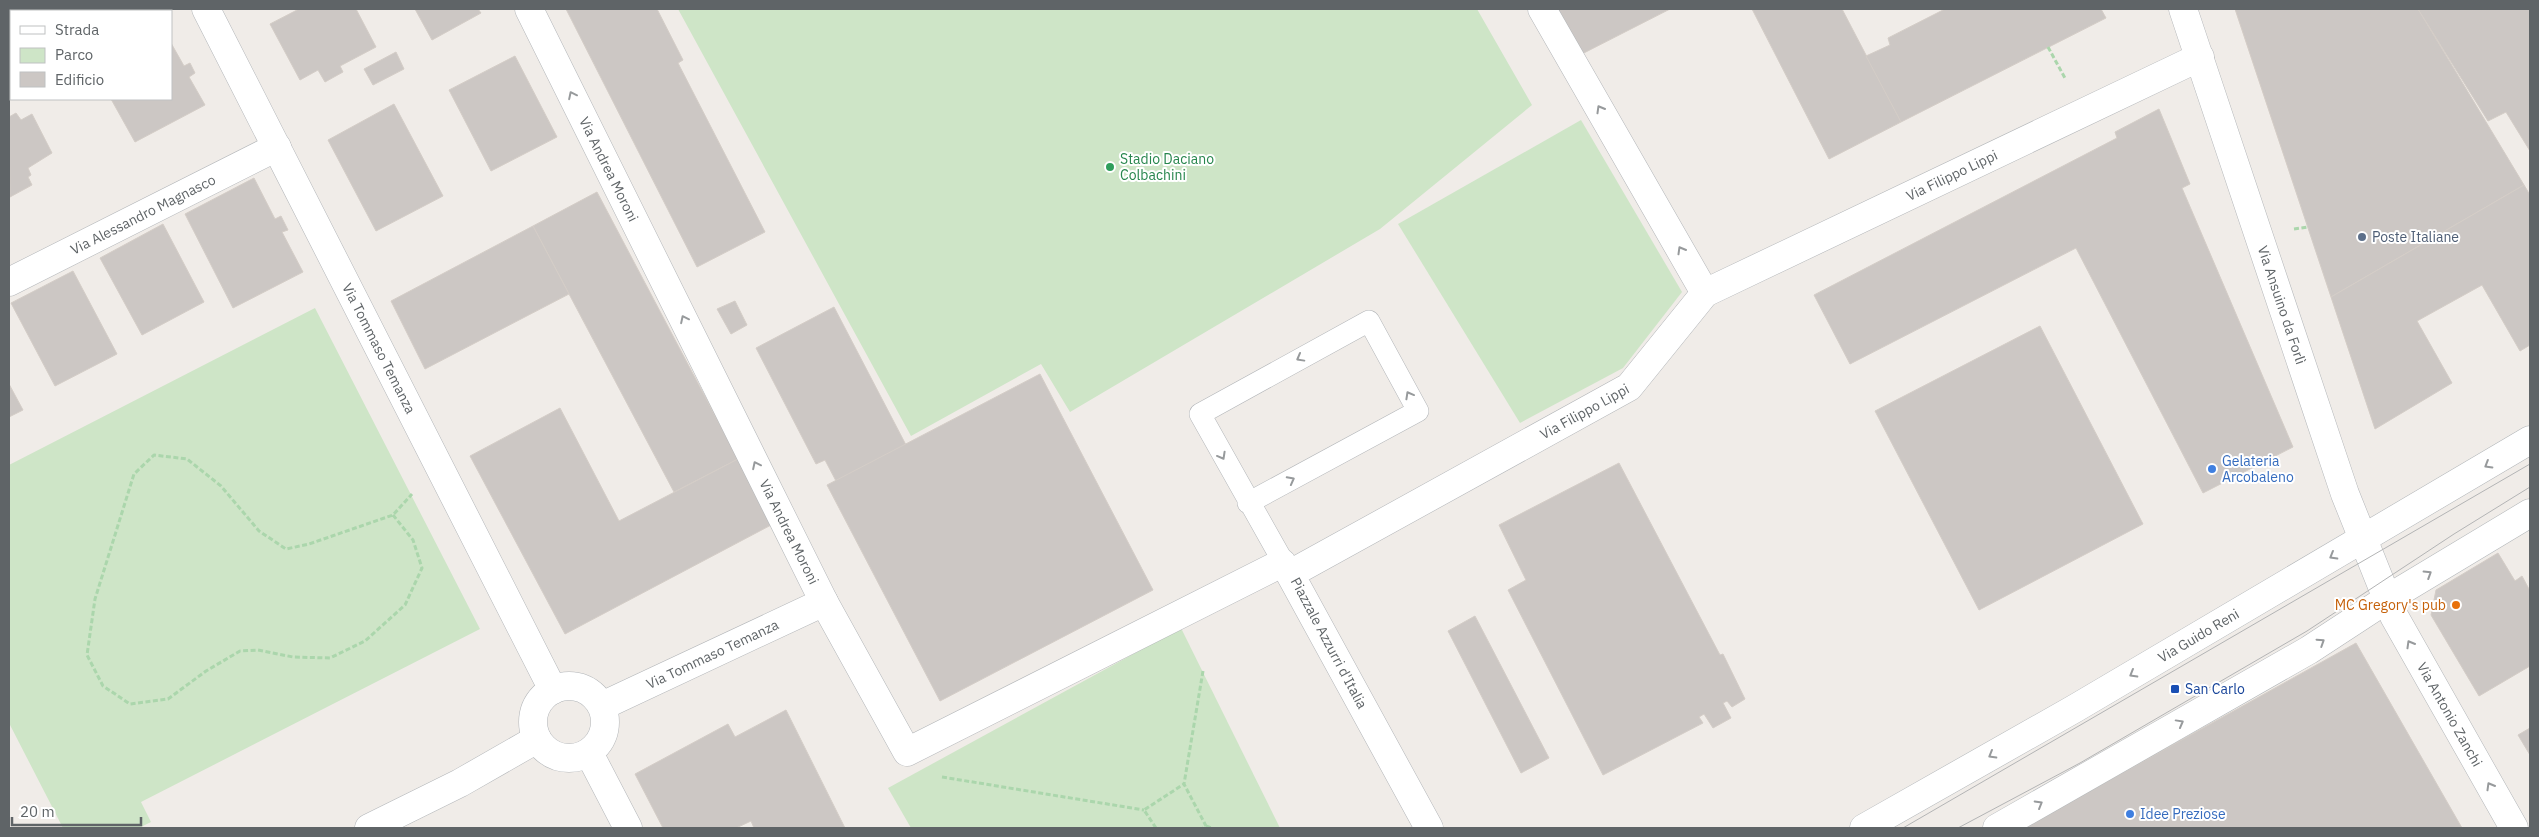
<svg xmlns="http://www.w3.org/2000/svg" width="2539" height="837" font-family="'IBM Plex Sans',sans-serif">
<style>
.green{fill:#cee5c7}
.building{fill:#ccc7c4;stroke:#d4cdc7}
.lines{fill:none;stroke-linecap:round;stroke-linejoin:round}
.lane-casing{stroke:#b3b6b9;stroke-width:22}
.street-casing{stroke:#b3b6b9;stroke-width:29}
.secondary-casing{stroke:#b2b6b9;stroke-width:29}
.path{stroke:#abd6ac;stroke-width:3;stroke-dasharray:5 2.5;stroke-linecap:butt}
.lane{stroke:#fff;stroke-width:21}
.street{stroke:#fff;stroke-width:28}
.secondary{stroke:#fff;stroke-width:28}
.tram{stroke:#b3b4b5;stroke-width:1}
.oneway{stroke:#979a9c}
.leisure-dot{fill:#2e9e5b;stroke:#fff;stroke-width:2}
.service-dot{fill:#5c6f8a;stroke:#fff;stroke-width:2}
.shop-dot{fill:#3f7fe0;stroke:#fff;stroke-width:2}
.food-dot{fill:#e8710a;stroke:#fff;stroke-width:2}
.transit-dot{fill:#1a4fb4;stroke:#fff;stroke-width:2}
.labels{text-anchor:middle;dominant-baseline:central;stroke-width:4;stroke-linejoin:round;paint-order:stroke}
.leisure-label{font-size:14px;fill:#27864d;stroke:#fff;text-anchor:start}
.street-label{font-size:14px;fill:#5f6467;stroke:#fff}
.service-label{font-size:14px;fill:#4e5e75;stroke:#fff;text-anchor:start}
.shop-label{font-size:14px;fill:#366cbe;stroke:#fff;text-anchor:start}
.food-label{font-size:14px;fill:#c56008;stroke:#fff;text-anchor:end}
.transit-label{font-size:14px;fill:#164399;stroke:#fff;text-anchor:start}
</style>
<rect width="100%" height="100%" fill="#f0ece8"/>
<g class="green">
<path d="M678 9H1477L1532 105 1380 229 1070 412 1041 364 911 436Z"/>
<path d="M1581 120 1682 292 1623 368 1520 423 1398 224Z"/>
<path d="M315 308 480 629 141 802 151 822 139 828H63L9 723V465Z"/>
<path d="M1181 628 1280 828H911L888 788Z"/>
</g>
<g class="building">
<path d="M18 9H82L84 11H19Z"/>
<path d="M299 9H356L376 47 340 66 343 72 325 82 318 70 300 80 270 24Z"/>
<path d="M415 9H478L481 13 432 40Z"/>
<path d="M566 9H657L683 60 678 63 765 232 697 267Z"/>
<path d="M1549 9H1670L1574 58Z"/>
<path d="M1752 9H1842L1901 122 1829 159Z"/>
<path d="M1945 9H2101L2106 18 1901 122 1866 56 1890 45 1888 38Z"/>
<path d="M2235 9H2418L2524 185 2331 297Z"/>
<path d="M2418 9H2530V151L2506 112 2488 121Z"/>
<path d="M171 43 184 66 190 63 195 73 189 77 205 105 135 142 111 99H171Z"/>
<path d="M396 52 404 69 373 85 364 69Z"/>
<path d="M515 56 557 137 491 171 449 90Z"/>
<path d="M394 104 443 196 376 231 328 140Z"/>
<path d="M2159 109 2190 184 2182 188 2293 447 2203 493 2076 248 1850 364 1814 295 2117 138 2115 132Z"/>
<path d="M16 113 21 120 32 114 52 153 28 168 31 175 28 177 32 185 10 197 9 117Z"/>
<path d="M254 178 275 219 281 216 288 230 282 232 303 272 233 308 185 214Z"/>
<path d="M2524 185 2530 195V345L2520 351 2482 285 2417 321 2452 383 2375 429 2331 297Z"/>
<path d="M597 192 738 459 674 492 533 226Z"/>
<path d="M163 224 204 302 142 335 100 258Z"/>
<path d="M533 226 569 294 425 369 391 301Z"/>
<path d="M73 271 117 354 55 386 11 303Z"/>
<path d="M735 301 747 325 731 334 717 309Z"/>
<path d="M834 307 906 445 836 481 825 460 816 464 756 348Z"/>
<path d="M2040 326 2143 524 1979 610 1875 411Z"/>
<path d="M1040 374 1153 590 940 701 827 485Z"/>
<path d="M9 384 23 410 9 417Z"/>
<path d="M560 408 619 521 738 459 773 524 565 634 470 456Z"/>
<path d="M1619 463 1720 655 1723 654 1745 699 1732 707 1727 701 1723 703 1731 718 1713 728 1704 714 1699 717 1703 723 1603 775 1508 590 1526 580 1499 525Z"/>
<path d="M2498 553 2515 581 2522 576 2530 591V666L2479 696 2431 615 2436 590Z"/>
<path d="M1475 616 1549 758 1521 773 1448 631Z"/>
<path d="M2356 643 2462 828H2023Z"/>
<path d="M786 710 845 828H754L751 821 736 828H663L635 774 728 724 735 737Z"/>
<path d="M2530 728V755L2518 735Z"/>
</g>
<g class="lines">
<g class="lane-casing">
<path id="lane" d="M1248 503 1418 411 1369 321 1200 414 1290 574"/>
</g>
<g class="street-casing">
<g id="street">
<path id="s1" d="M206 9 553 690"/>
<path id="s2" d="M529 9 824 602 907 752 1282 563"/>
<path d="M1542 9 1705 293"/>
<path id="s3" d="M2183 9 2345 494 2394 616 2514 828"/>
<path id="s4" d="M9 282 277 147"/>
<circle cx="569" cy="722" r="36"/>
<path id="s5" d="M602 706 824 602"/>
<path d="M589 753 628 828"/>
<path d="M369 828 460 783 537 739"/>
<path id="s6" d="M1429 828 1290 574 1629 387 1705 293 2200 57"/>
</g>
</g>
<g class="secondary-casing">
<g id="secondary">
<path id="s7" d="M1864 828 2074 709 2530 440"/>
<path d="M1997 828 2309 650 2387 599 2530 513"/>
</g>
</g>
<g class="path">
<path d="M2048 47 2066 80"/>
<path d="M2294 229 2308 227"/>
<path d="M393 515 413 540 422 568 405 605 365 641 330 658 293 657 258 650 240 651 206 671 168 699 130 704 103 686 87 655 95 599 134 474 154 455 187 459 221 486 259 531 286 549 309 544 393 515 412 494"/>
<path d="M1203 671 1184 784 1206 826 1203 828"/>
<path d="M942 777 1144 810"/>
<path d="M1206 826 1212 828"/>
<path d="M1156 828 1144 810 1184 784"/>
</g>
<use href="#lane" class="lane"/>
<use href="#street" class="street"/>
<use href="#secondary" class="secondary"/>
<g class="tram">
<path d="M1903 828 2530 464"/>
<path d="M1958 828 2080 763 2307 631 2454 534 2530 487"/>
</g>
</g>
<defs><path id="oneway-chevron" d="M-2-3.5L2.5 0L-2 3.5" fill="none" stroke-width="1.6" stroke-linecap="round" stroke-linejoin="round" transform="scale(1.25)"/></defs>
<g class="oneway">
<use href="#oneway-chevron" transform="translate(572 95) rotate(-116)"/>
<use href="#oneway-chevron" transform="translate(1600 109) rotate(-120)"/>
<use href="#oneway-chevron" transform="translate(1681 250) rotate(-120)"/>
<use href="#oneway-chevron" transform="translate(684 319) rotate(-116)"/>
<use href="#oneway-chevron" transform="translate(1300 358) rotate(151)"/>
<use href="#oneway-chevron" transform="translate(1409 395) rotate(-119)"/>
<use href="#oneway-chevron" transform="translate(1222 456) rotate(61)"/>
<use href="#oneway-chevron" transform="translate(756 465) rotate(-116)"/>
<use href="#oneway-chevron" transform="translate(2488 465) rotate(149)"/>
<use href="#oneway-chevron" transform="translate(1291 480) rotate(-28)"/>
<use href="#oneway-chevron" transform="translate(2333 556) rotate(150)"/>
<use href="#oneway-chevron" transform="translate(2428 574) rotate(-32)"/>
<use href="#oneway-chevron" transform="translate(2321 642) rotate(-33)"/>
<use href="#oneway-chevron" transform="translate(2410 644) rotate(-120)"/>
<use href="#oneway-chevron" transform="translate(2133 674) rotate(150)"/>
<use href="#oneway-chevron" transform="translate(2180 723) rotate(-29)"/>
<use href="#oneway-chevron" transform="translate(1992 755) rotate(150)"/>
<use href="#oneway-chevron" transform="translate(2490 786) rotate(-120)"/>
<use href="#oneway-chevron" transform="translate(2039 804) rotate(-30)"/>
</g>
<circle class="leisure-dot" cx="1110" cy="167" r="5"/>
<circle class="service-dot" cx="2362" cy="237" r="5"/>
<g class="shop-dot">
<circle cx="2212" cy="469" r="5"/>
<circle cx="2130" cy="814" r="5"/>
</g>
<circle class="food-dot" cx="2456" cy="605" r="5"/>
<rect class="transit-dot" x="2170" y="684" width="10" height="10" rx="2.5"/>
<g class="labels">
<g class="leisure-label">
<text x="1120" y="159">Stadio Daciano<tspan x="1120" dy="16">Colbachini</tspan></text>
</g>
<g class="street-label">
<text stroke="none"><textPath href="#s2" startOffset="179">Via Andrea Moroni</textPath></text>
<text stroke="none"><textPath href="#s6" startOffset="1071">Via Filippo Lippi</textPath></text>
<text stroke="none"><textPath href="#s4" startOffset="150">Via Alessandro Magnasco</textPath></text>
<text stroke="none"><textPath href="#s3" startOffset="312">Via Ansuino da Forlì</textPath></text>
<text stroke="none"><textPath href="#s1" startOffset="381">Via Tommaso Temanza</textPath></text>
<text stroke="none"><textPath href="#s6" startOffset="626">Via Filippo Lippi</textPath></text>
<text stroke="none"><textPath href="#s2" startOffset="584">Via Andrea Moroni</textPath></text>
<text stroke="none"><textPath href="#s7" startOffset="386">Via Guido Reni</textPath></text>
<text transform="translate(1329 643) rotate(62)">Piazzale Azzurri d'Italia</text>
<text stroke="none"><textPath href="#s5" startOffset="122">Via Tommaso Temanza</textPath></text>
<text stroke="none"><textPath href="#s3" startOffset="756">Via Antonio Zanchi</textPath></text>
</g>
<g class="service-label">
<text x="2372" y="237">Poste Italiane</text>
</g>
<g class="shop-label">
<text x="2222" y="461">Gelateria<tspan x="2222" dy="16">Arcobaleno</tspan></text>
<text x="2140" y="814">Idee Preziose</text>
</g>
<g class="food-label">
<text x="2446" y="605">MC Gregory's pub</text>
</g>
<g class="transit-label">
<text x="2185" y="689">San Carlo</text>
</g>
</g>
<rect width="2539" height="837" fill="none" stroke="#5f6467" stroke-width="20"/>
<rect x="10" y="10" width="162" height="90" fill="#ffffff" stroke="#bfc1c2"/>
<rect x="20" y="26" width="25" height="8" fill="#ffffff" stroke="#bfc1c2"/>
<text x="55" y="35" font-size="15" fill="#5f6467">Strada</text>
<rect x="20" y="48" width="25" height="15" fill="#cee5c7" stroke="#bfc1c2"/>
<text x="55" y="60" font-size="15" fill="#5f6467">Parco</text>
<rect x="20" y="72" width="25" height="15" fill="#ccc7c4" stroke="#bfc1c2"/>
<text x="55" y="85" font-size="15" fill="#5f6467">Edificio</text>
<path d="M12 817v8h129v-8" fill="none" stroke="#5f6467" stroke-width="2.5"/>
<text x="20" y="817" font-size="15" fill="#5f6467" stroke="#ffffff" stroke-width="4" paint-order="stroke">20 m</text>
</svg>
